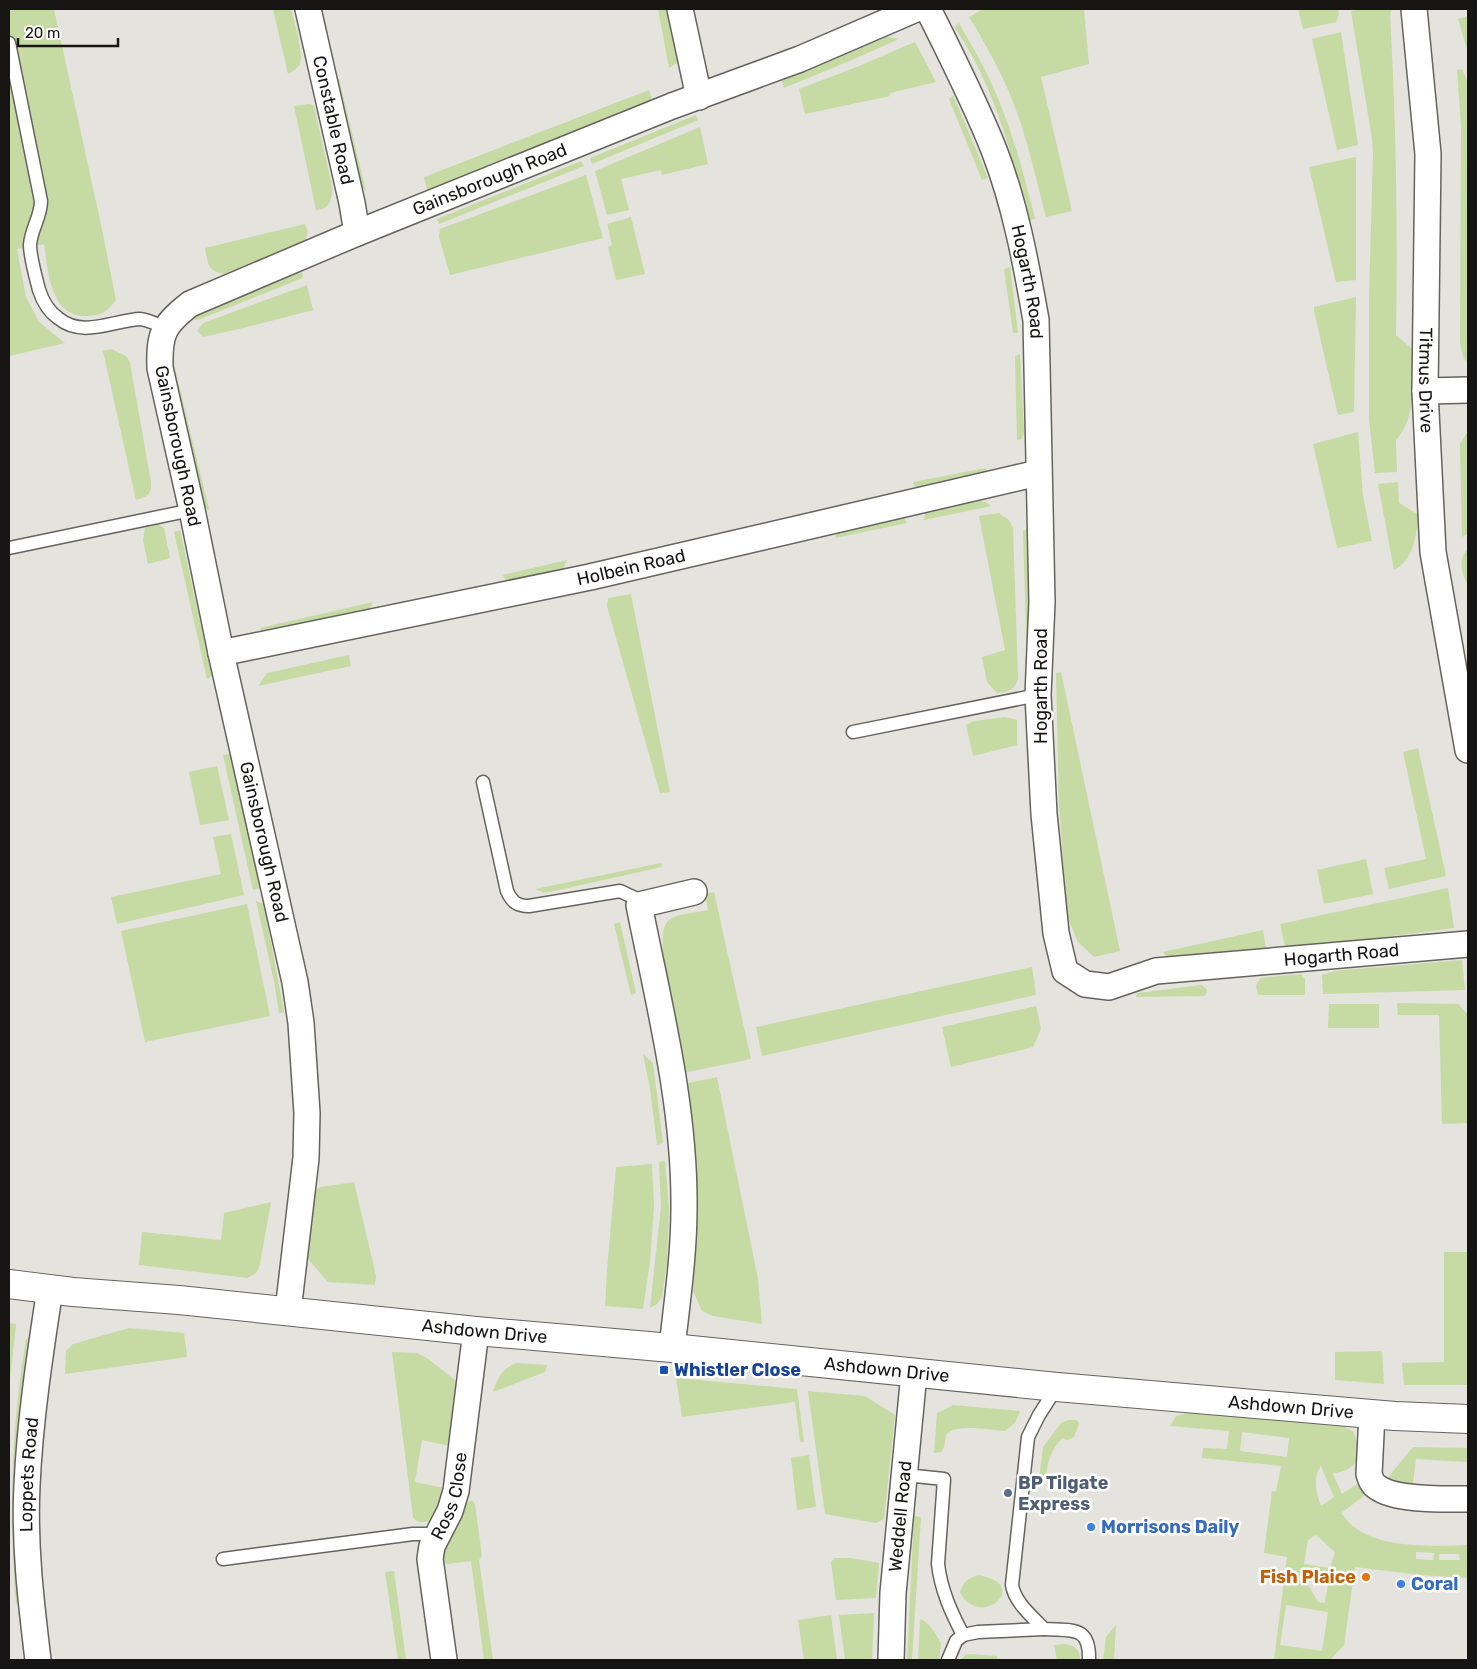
<svg xmlns="http://www.w3.org/2000/svg" width="1477" height="1669" font-family="Rubik,sans-serif">
<style>
.green{fill:#c6daa3;fill-rule:evenodd}
.lines{fill:none;stroke-linecap:round;stroke-linejoin:round}
.service-casing{stroke:#65635e;stroke-width:15}
.minor-casing{stroke:#65635e;stroke-width:28}
.tertiary-casing{stroke:#65635e;stroke-width:30}
.service{stroke:#fff;stroke-width:12}
.minor{stroke:#fff;stroke-width:25}
.tertiary{stroke:#fff;stroke-width:28}
.transit-dot{fill:#1a4fb4;stroke:#fff;stroke-width:2}
.service-dot{fill:#5c6f8a;stroke:#fff;stroke-width:2}
.shop-dot{fill:#3f7fe0;stroke:#fff;stroke-width:2}
.food-dot{fill:#e8710a;stroke:#fff;stroke-width:2}
.labels{text-anchor:middle;dominant-baseline:central;stroke-width:5;stroke-linejoin:round;paint-order:stroke}
.street-label{font-size:18px;fill:#161513;stroke:#fff}
.transit-label{font-size:18px;font-weight:bold;fill:#164399;stroke:#fff;text-anchor:start}
.service-label{font-size:18px;font-weight:bold;fill:#4e5e75;stroke:#fff;text-anchor:start}
.shop-label{font-size:18px;font-weight:bold;fill:#366cbe;stroke:#fff;text-anchor:start}
.food-label{font-size:18px;font-weight:bold;fill:#c56008;stroke:#fff;text-anchor:end}
</style>
<rect width="100%" height="100%" fill="#e5e3dd"/>
<g class="green">
<path d="M9 9H54L103 234 116 300C108 311 101 316 87 316 50 318 48 270 44 244L17 249 26 297 39 322 65 343 9 356Z"/>
<path d="M273 9H291C294 21 304 53 300 64 298 68 292 72 288 74Z"/>
<path d="M658 9H669L679 56 677 63 669 68Z"/>
<path d="M983 9H1084L1089 64 1041 77 1072 211 1046 217C1035 175 1026 132 1009 92 997 65 984 41 969 17Z"/>
<path d="M1298 9H1338L1339 14 1336 22 1303 29Z"/>
<path d="M1360 9H1392L1390 13C1396 120 1398 227 1396 335L1412 349C1412 379 1418 416 1396 440L1397 472 1375 473 1369 420V297L1373 153 1372 139 1351 11Z"/>
<path d="M1468 16V53L1458 19Z"/>
<path d="M959 23C967 38 976 52 983 66 1008 114 1022 167 1035 218L1030 221C1011 155 995 84 954 27Z"/>
<path d="M1341 32 1358 145 1337 150 1312 39Z"/>
<path d="M886 36 899 39 852 60 784 88 781 79Z"/>
<path d="M915 42 936 82 890 93V96L805 114 799 89 859 66Z"/>
<path d="M1462 69 1468 83V362L1464 359 1460 344 1461 127 1457 70Z"/>
<path d="M339 79 366 191 359 184 333 80Z"/>
<path d="M649 90 652 100 566 137 428 193 424 177Z"/>
<path d="M953 95 988 178 982 180 949 99Z"/>
<path d="M310 104 314 106 332 186C333 197 330 210 316 210L294 106Z"/>
<path d="M696 115 698 120 592 164 590 158Z"/>
<path d="M700 127 708 164 662 175 661 170 621 179 629 210 607 215 595 171Z"/>
<path d="M1356 157V280L1336 282 1309 167Z"/>
<path d="M581 161 584 166 439 224 437 219Z"/>
<path d="M586 175 603 238 450 275 439 237 440 229Z"/>
<path d="M631 217 645 274 616 280 608 247 612 245 607 224Z"/>
<path d="M305 224 308 232 305 242 294 247 224 274C207 271 208 263 205 248Z"/>
<path d="M1010 267 1018 333H1013L1004 269Z"/>
<path d="M302 272 303 277 300 279 198 320 192 319V316L209 307Z"/>
<path d="M307 285 313 310 243 328 203 337 197 331 203 323Z"/>
<path d="M1356 297 1354 412 1338 415 1314 311V307Z"/>
<path d="M112 349 127 357 130 363 151 482C152 494 147 497 136 500L103 351Z"/>
<path d="M1020 354 1024 431 1022 439 1017 440 1015 356Z"/>
<path d="M174 365 209 509 201 510 168 368Z"/>
<path d="M1468 431V533L1462 537 1460 444Z"/>
<path d="M1358 432 1363 496 1372 541 1337 548 1313 444Z"/>
<path d="M986 468 987 474 916 490 913 482Z"/>
<path d="M1398 482 1399 503 1419 515C1416 535 1414 560 1394 570L1378 484Z"/>
<path d="M977 501 986 502 991 506 924 520 925 512Z"/>
<path d="M999 513 1009 520 1013 528 1018 678C1015 690 1009 692 997 693L987 682 982 657 1005 650 979 516Z"/>
<path d="M904 518 907 523 835 538 837 532Z"/>
<path d="M158 524 164 528 170 558 148 564 143 540 145 527Z"/>
<path d="M1028 529 1033 666 1027 667 1023 531Z"/>
<path d="M180 530 212 676 207 679 174 532Z"/>
<path d="M1468 549V586C1462 574 1457 559 1468 549Z"/>
<path d="M567 560 563 569 506 581 503 575Z"/>
<path d="M631 594 670 792 660 793 607 606 608 598Z"/>
<path d="M373 602 369 612 263 634 260 628Z"/>
<path d="M349 655 351 666 258 686 267 673Z"/>
<path d="M1061 672 1120 951 1094 957 1078 942 1067 916 1059 804 1056 673Z"/>
<path d="M1005 717 1017 720V745L973 756 966 725 974 721Z"/>
<path d="M1418 748 1446 876 1389 889 1384 868 1426 859 1403 752Z"/>
<path d="M230 754 260 888 253 890 223 755Z"/>
<path d="M217 766 229 820 200 825 189 772Z"/>
<path d="M231 834 244 895 117 924 111 897 221 874 213 837Z"/>
<path d="M1366 859 1373 894 1324 904 1317 870Z"/>
<path d="M661 863 662 867 545 893 535 889Z"/>
<path d="M1448 888 1454 928 1294 949 1285 946 1280 924Z"/>
<path d="M714 892 751 1059 683 1073 663 951C660 911 674 917 708 910L705 894Z"/>
<path d="M256 901 264 904 284 1012 279 1013 274 981Z"/>
<path d="M247 904 270 1016 145 1042 121 931Z"/>
<path d="M620 922 636 993 631 995 614 924Z"/>
<path d="M1263 930 1266 949 1261 952 1175 960 1166 956 1163 952Z"/>
<path d="M1462 960 1465 990 1323 994 1322 975 1334 971Z"/>
<path d="M1032 967 1036 995 762 1056 756 1027Z"/>
<path d="M1301 974 1305 979V995H1258L1256 986 1260 978Z"/>
<path d="M1202 985 1207 990 1205 996 1136 997 1137 993Z"/>
<path d="M1397 1003 1458 1004 1468 1015V1123L1442 1124 1439 1015H1398Z"/>
<path d="M1329 1004H1379V1028H1328Z"/>
<path d="M1036 1006 1041 1029 1033 1047 951 1067 942 1027Z"/>
<path d="M643 1054 653 1063 663 1143 657 1145 650 1089Z"/>
<path d="M717 1077 758 1279 762 1324 713 1316 702 1311 693 1291 697 1205 693 1145 683 1084Z"/>
<path d="M665 1161 669 1209 667 1263 662 1297 657 1304 650 1308 661 1207 659 1162Z"/>
<path d="M652 1164 654 1207 650 1262 643 1309 605 1306 607 1270 616 1167Z"/>
<path d="M354 1182 376 1276 375 1285 328 1282 308 1259 313 1192 321 1187Z"/>
<path d="M271 1202 260 1264C258 1272 255 1275 247 1278L139 1265 142 1232 221 1240 224 1213Z"/>
<path d="M1444 1252H1468V1385H1404L1402 1363 1444 1362Z"/>
<path d="M9 1323 16 1324 9 1389Z"/>
<path d="M129 1328 184 1333 187 1357 65 1374 66 1351 73 1344Z"/>
<path d="M26 1339 32 1340 20 1600 16 1604C9 1515 11 1427 26 1339Z"/>
<path d="M1382 1351 1384 1384 1335 1380V1352Z"/>
<path d="M392 1352 417 1353 427 1358 461 1385 450 1446 422 1440 415 1482 444 1488C440 1502 436 1530 415 1520L413 1517Z"/>
<path d="M517 1363 547 1365 545 1372 493 1392C497 1378 503 1367 517 1363Z"/>
<path d="M676 1378 797 1389 804 1442H800L795 1402 682 1417Z"/>
<path d="M808 1391 865 1396 895 1415 884 1519 876 1523 825 1514Z"/>
<path d="M953 1405 1020 1411 1015 1423 1005 1431C993 1430 954 1423 947 1434 944 1440 946 1446 941 1452L934 1453 937 1413Z"/>
<path d="M1193 1412 1316 1421 1343 1426 1354 1432C1357 1443 1362 1463 1348 1469 1343 1472 1337 1472 1333 1474L1342 1494 1357 1484 1364 1496 1341 1513C1345 1517 1349 1524 1354 1527 1382 1549 1435 1546 1468 1545V1578L1421 1575 1355 1567 1344 1645 1330 1660H1274L1287 1557 1264 1553 1272 1491H1276L1281 1466 1202 1458 1203 1448 1227 1449 1229 1431 1170 1426 1176 1416ZM1242 1432 1289 1438 1287 1457 1240 1451ZM1321 1466 1334 1497 1321 1506C1316 1493 1312 1478 1321 1466ZM1316 1535 1335 1552 1330 1568 1304 1564 1308 1540ZM1416 1552 1434 1553 1433 1560 1416 1559ZM1439 1554H1459L1460 1560H1439ZM1307 1573 1329 1578 1325 1603 1318 1602 1304 1578ZM1286 1605 1328 1612 1322 1651 1280 1645Z"/>
<path d="M1068 1420H1077L1079 1424 1074 1437 1067 1440 1063 1438C1050 1449 1047 1464 1046 1480H1039L1043 1447 1061 1423Z"/>
<path d="M1413 1447 1468 1448V1462L1416 1459 1412 1491 1385 1481Z"/>
<path d="M809 1455 816 1507 797 1510 791 1458Z"/>
<path d="M472 1500 475 1504 482 1556 479 1560 493 1660H484L471 1561 447 1564 441 1561 440 1556 468 1502Z"/>
<path d="M914 1516 921 1517 912 1660H907Z"/>
<path d="M835 1558H851L879 1563 876 1598 836 1600 831 1562Z"/>
<path d="M394 1571 406 1660H398L385 1572Z"/>
<path d="M979 1575C1034 1586 977 1630 960 1592 964 1581 968 1578 979 1575Z"/>
<path d="M874 1613 872 1660H845L839 1615Z"/>
<path d="M831 1615 837 1660H804L798 1620Z"/>
<path d="M920 1619C930 1622 936 1635 941 1643L939 1660H918Z"/>
<path d="M1116 1625 1114 1660H1103L1106 1637Z"/>
<path d="M1065 1644C1075 1646 1080 1649 1080 1660H1057L1054 1645Z"/>
<path d="M970 1654 997 1656 998 1660H961L965 1655Z"/>
</g>
<g class="lines">
<g class="service-casing">
<g id="service">
<path d="M9 43 41 201C41 217 31 229 30 245 30 257 36 278 39 290 43 302 48 311 58 318 82 338 112 321 139 319 147 319 157 325 165 327"/>
<path d="M9 548 192 510"/>
<path d="M853 732 1038 695"/>
<path d="M483 782 507 891C512 902 517 906 529 906L620 891 635 898 639 905"/>
<path d="M1057 1387 1039 1415 1028 1437 1012 1585C1015 1603 1032 1616 1044 1629 1072 1631 1090 1625 1089 1660"/>
<path d="M905 1475 944 1479 938 1564C941 1590 951 1612 963 1635L956 1641 948 1660"/>
<path d="M223 1559 413 1534H426L437 1536"/>
<path d="M963 1635 978 1632 1044 1629"/>
</g>
</g>
<g class="minor-casing">
<g id="minor">
<path id="s1" d="M308 9 352 203 357 233"/>
<path d="M680 9 699 97"/>
<path id="s2" d="M928 9C951 55 975 102 994 150 1015 204 1026 263 1036 320L1042 602 1038 695 1044 814 1056 933 1065 971 1085 984 1109 987 1156 971 1468 944"/>
<path id="s3" d="M1414 9 1428 154 1425 391 1433 552 1468 750"/>
<path d="M1425 391 1468 390"/>
<path id="s4" d="M221 653 590 577 1038 473"/>
<path id="s5" d="M288 1311 306 1158 307 1113 301 1023 295 982 221 653 192 510 160 368C159 334 163 325 190 304L357 233 672 106 800 59 916 9"/>
<path d="M672 1348C677 1302 684 1255 684 1208 685 1106 659 1005 639 905L694 892"/>
<path d="M1372 1414 1369 1474C1371 1480 1372 1484 1377 1487 1395 1501 1446 1499 1468 1499"/>
<path id="s6" d="M38 1660C31 1602 24 1544 27 1485 30 1420 40 1354 50 1289"/>
<path id="s7" d="M444 1660 430 1559 432 1546 450 1511 456 1491 476 1331"/>
<path id="s8" d="M891 1660 893 1593 914 1373"/>
</g>
</g>
<g class="tertiary-casing">
<g id="tertiary">
<path id="s9" d="M9 1284 73 1292 179 1300 476 1331 672 1348 1057 1387 1395 1416 1468 1419"/>
</g>
</g>
<use href="#service" class="service"/>
<use href="#minor" class="minor"/>
<use href="#tertiary" class="tertiary"/>
</g>
<rect class="transit-dot" x="659" y="1365" width="10" height="10" rx="2.5"/>
<circle class="service-dot" cx="1008" cy="1493" r="5"/>
<g class="shop-dot">
<circle cx="1091" cy="1527" r="5"/>
<circle cx="1401" cy="1584" r="5"/>
</g>
<circle class="food-dot" cx="1366" cy="1577" r="5"/>
<g class="labels">
<g class="street-label">
<text stroke="none"><textPath href="#s1" startOffset="114">Constable Road</textPath></text>
<text stroke="none"><textPath href="#s5" startOffset="1359">Gainsborough Road</textPath></text>
<text stroke="none"><textPath href="#s2" startOffset="292">Hogarth Road</textPath></text>
<text stroke="none"><textPath href="#s3" startOffset="372">Titmus Drive</textPath></text>
<text transform="translate(178 446) rotate(78)">Gainsborough Road</text>
<text stroke="none"><textPath href="#s4" startOffset="419">Holbein Road</textPath></text>
<text transform="translate(1041 686) rotate(-90)">Hogarth Road</text>
<text transform="translate(264 842) rotate(77)">Gainsborough Road</text>
<text stroke="none"><textPath href="#s2" startOffset="1268">Hogarth Road</textPath></text>
<text stroke="none"><textPath href="#s9" startOffset="478">Ashdown Drive</textPath></text>
<text stroke="none"><textPath href="#s9" startOffset="882">Ashdown Drive</textPath></text>
<text stroke="none"><textPath href="#s9" startOffset="1288">Ashdown Drive</textPath></text>
<text stroke="none"><textPath href="#s6" startOffset="186">Loppets Road</textPath></text>
<text stroke="none"><textPath href="#s7" startOffset="169">Ross Close</textPath></text>
<text stroke="none"><textPath href="#s8" startOffset="144">Weddell Road</textPath></text>
</g>
<g class="transit-label">
<text x="674" y="1370">Whistler Close</text>
</g>
<g class="service-label">
<text x="1018" y="1483">BP Tilgate<tspan x="1018" dy="21">Express</tspan></text>
</g>
<g class="shop-label">
<text x="1101" y="1527">Morrisons Daily</text>
<text x="1411" y="1584">Coral</text>
</g>
<g class="food-label">
<text x="1356" y="1577">Fish Plaice</text>
</g>
</g>
<rect width="1477" height="1669" fill="none" stroke="#161513" stroke-width="20"/>
<path d="M18 38v8h100v-8" fill="none" stroke="#161513" stroke-width="2.5"/>
<text x="25" y="38" font-size="15" fill="#161513" stroke="#ffffff" stroke-width="4" paint-order="stroke">20 m</text>
</svg>
